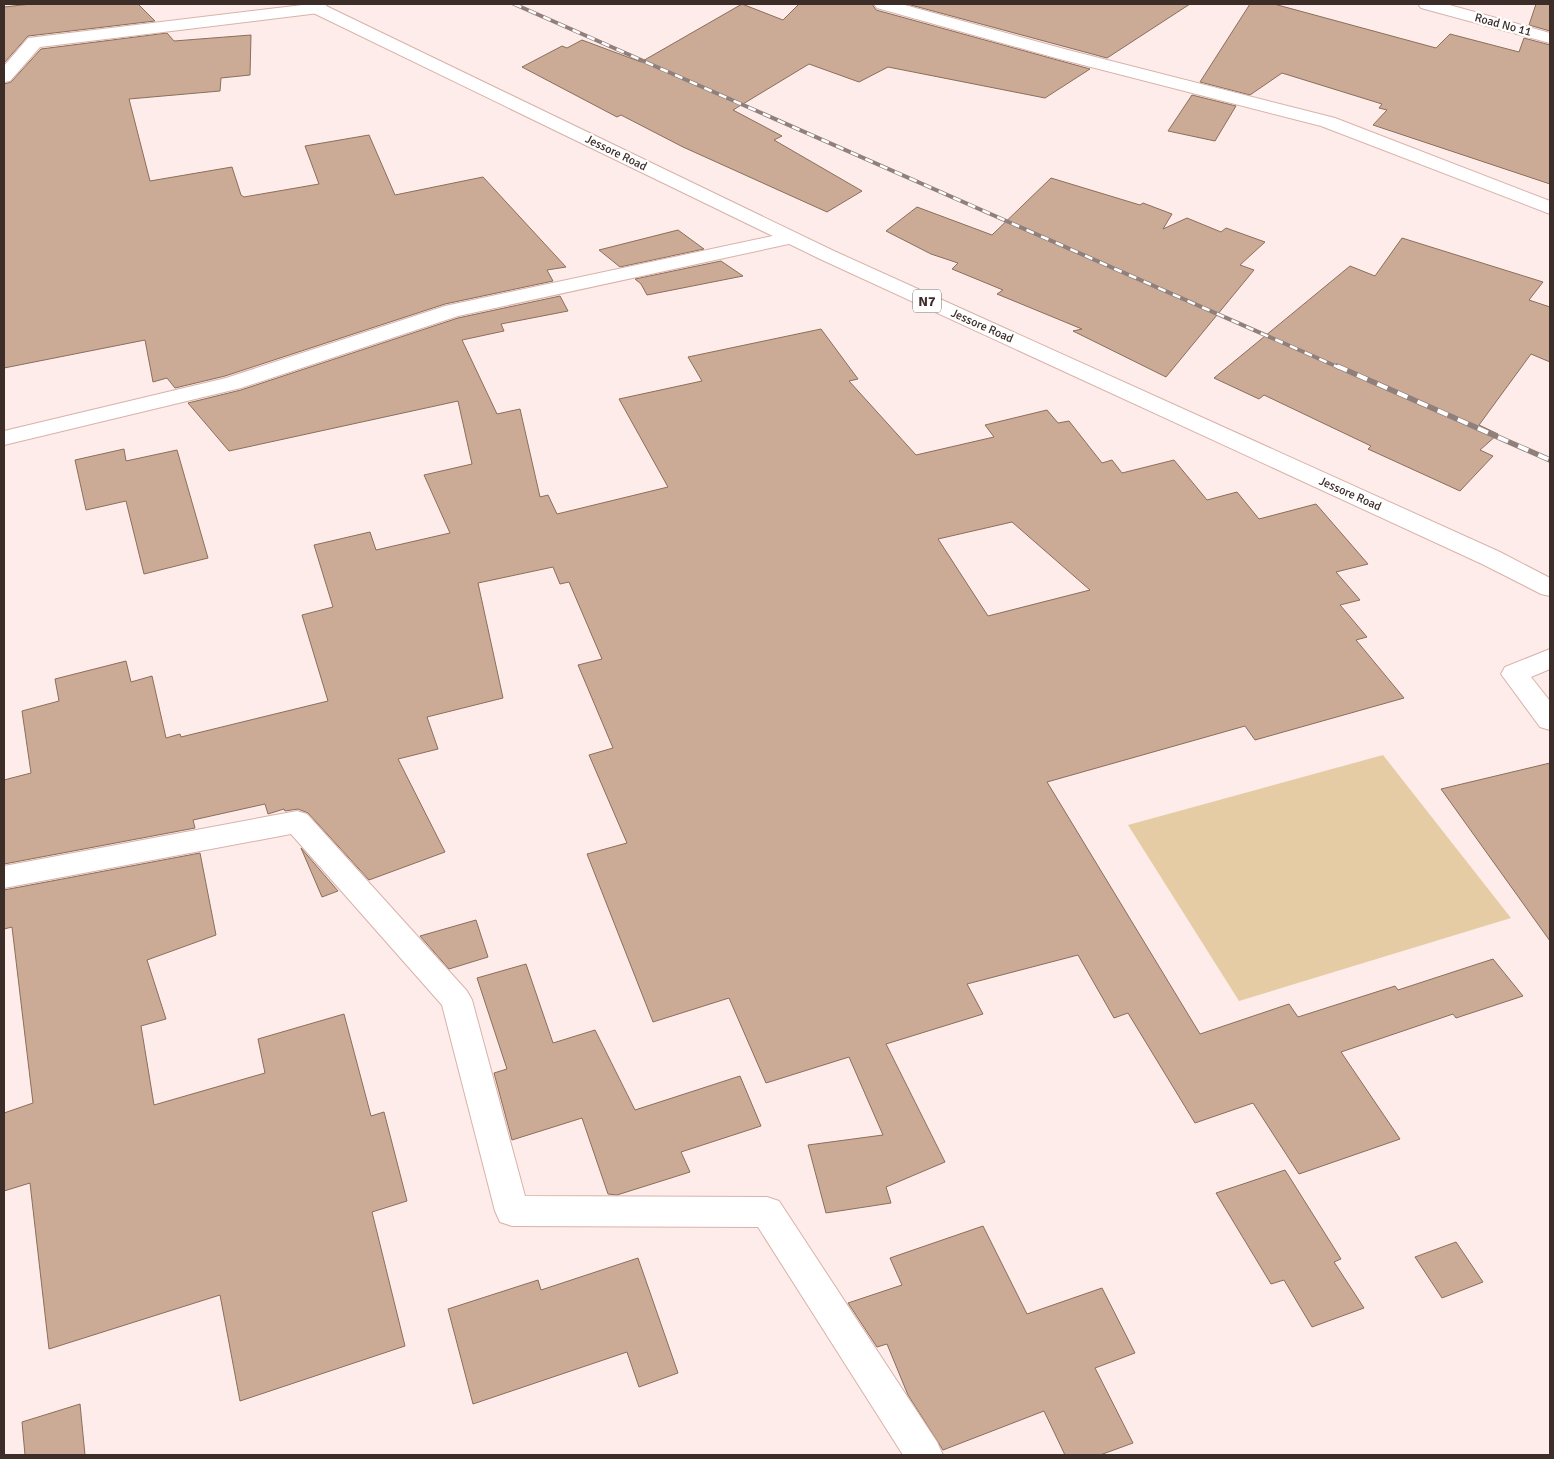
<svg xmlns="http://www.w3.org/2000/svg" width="1554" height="1459" font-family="Signika,sans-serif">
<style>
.green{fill:#e6cca5}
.building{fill:#cbab96;stroke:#8b6e5b;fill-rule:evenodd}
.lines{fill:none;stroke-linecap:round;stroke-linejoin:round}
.minor-casing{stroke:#d9b2a9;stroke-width:2}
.highway-casing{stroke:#d9b2a9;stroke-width:2}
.minor{fill:#fff;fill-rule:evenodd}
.highway{fill:#fff;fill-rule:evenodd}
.rail-far1-casing{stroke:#90807c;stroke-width:4}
.rail-casing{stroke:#90807c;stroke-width:5.5}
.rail-far1{stroke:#fff;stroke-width:2.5;stroke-dasharray:8;stroke-linecap:butt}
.rail{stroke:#fff;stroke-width:4;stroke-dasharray:11;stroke-linecap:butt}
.labels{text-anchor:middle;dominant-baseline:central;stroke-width:4.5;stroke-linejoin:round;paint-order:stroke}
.far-street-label{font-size:12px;fill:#3c2d29;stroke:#fff}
.shield{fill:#fff;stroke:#766c69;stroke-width:1}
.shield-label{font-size:14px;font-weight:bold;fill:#3c2d29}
</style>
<rect width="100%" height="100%" fill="#fdece9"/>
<path class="green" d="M1383 755 1511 918 1239 1001 1128 825Z"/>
<g class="building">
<path d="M31 4H138L155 21 28 36 4 63V7Z"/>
<path d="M742 4 783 20 799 4H872L876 10 1090 69 1045 98 888 67 859 82 809 64 733 110 782 136 774 140 862 191 827 212 683 147 621 115 617 117 522 67 562 46 567 48 582 40 641 62Z"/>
<path d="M907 4H1190L1107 58Z"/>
<path d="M1250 4H1274L1436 48 1450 34 1519 52 1524 38 1550 45V184L1373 125 1387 110 1379 108 1382 104 1282 73 1250 95 1200 82Z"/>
<path d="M1536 4H1550V31L1529 25Z"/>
<path d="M167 33 174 41 251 35 250 75 221 78 220 91 129 99 150 181 232 167 241 195 244 197 319 184 305 146 369 135 395 195 483 177 566 267 547 270 553 281 445 304 225 376 175 388 167 378 153 382 145 340 4 368V84L11 82 41 49Z"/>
<path d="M1192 95 1236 106 1215 141 1168 131Z"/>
<path d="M1051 178 1140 205 1143 203 1172 214 1163 229 1187 218 1221 232 1226 228 1265 242 1240 265 1254 270 1166 377 1073 331 1082 329 997 294 1003 290 952 269 958 263 931 254 886 231 917 207 992 235Z"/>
<path d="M678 230 704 249 620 267 599 250Z"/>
<path d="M1402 238 1543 282 1529 300 1550 307V362L1531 354 1479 425 1498 434 1480 450 1493 456 1460 491 1368 449 1371 446 1264 395 1259 399 1214 378 1350 266 1375 276Z"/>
<path d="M721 261 743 276 647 295 641 284 635 279Z"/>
<path d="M560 296 568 311 501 324 504 331 462 340 497 414 520 409 540 497 548 495 557 514 668 487 619 399 702 381 688 357 821 329 858 379 849 381 916 455 994 437 985 425 1047 410 1058 423 1069 421 1102 463 1112 460 1122 473 1174 460 1207 500 1237 492 1259 519 1316 504 1368 564 1336 572 1360 600 1340 605 1367 637 1356 640 1404 698 1255 740 1245 726 1047 782 1200 1034 1289 1004 1298 1017 1395 986 1398 990 1493 959 1523 996 1456 1018 1453 1014 1341 1052 1400 1139 1299 1174 1253 1103 1195 1123 1128 1013 1114 1018 1078 955 967 984 983 1014 886 1044 945 1162 886 1187 891 1203 826 1213 808 1145 883 1135 849 1057 766 1083 729 998 653 1022 587 854 627 843 589 755 613 748 578 665 602 659 569 582 560 584 553 567 478 583 503 698 427 717 438 749 398 759 445 852 369 880 308 813 298 809 285 811 284 809 268 814 265 804 193 820 195 828 4 864V780L31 773 22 711 59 701 55 679 126 661 131 682 152 676 166 738 180 734 181 737 328 701 302 615 333 607 314 545 370 532 376 550 450 533 424 475 472 464 458 401 229 451 188 403 241 390 458 318ZM1012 522 1090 590 988 616 938 539Z"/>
<path d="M124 449 126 461 177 450 208 558 144 574 126 501 86 510 75 460Z"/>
<path d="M1550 763V941L1441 789Z"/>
<path d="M301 848 338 891 322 897Z"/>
<path d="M200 853 216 935 147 960 166 1019 141 1026 154 1105 265 1073 258 1039 344 1014 371 1116 384 1112 407 1201 372 1212 405 1346 240 1401 220 1295 49 1349 30 1183 4 1191V1113L33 1103 12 927 4 929V890Z"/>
<path d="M476 920 488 957 449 969 420 936Z"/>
<path d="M526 964 553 1043 595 1030 635 1110 740 1076 761 1126 681 1152 690 1172 617 1195 608 1194 582 1118 512 1140 494 1073 507 1069 477 978Z"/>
<path d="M1285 1170 1341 1259 1334 1262 1364 1308 1312 1327 1284 1280 1271 1284 1216 1193Z"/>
<path d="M983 1226 1027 1314 1102 1288 1135 1353 1095 1368 1133 1443 1100 1455H1065L1044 1411 943 1450 908 1395 887 1344 877 1347 848 1303 902 1285 890 1258Z"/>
<path d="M1456 1242 1483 1282 1442 1298 1415 1257Z"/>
<path d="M638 1258 678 1373 639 1387 627 1352 473 1404 448 1309 538 1280 541 1290Z"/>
<path d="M80 1404 85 1455H25L22 1422Z"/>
</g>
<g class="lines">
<g class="minor-casing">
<g id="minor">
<path d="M311 4H325L328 8 325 12 319 13 40 47 10 81 4 82V66L28 38Z"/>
<path d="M874 4H901L1068 50 1335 118 1550 201V214L1321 126 1056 58 877 8Z"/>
<path d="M1418 4H1446L1550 33V43L1421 8Z"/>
<path d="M791 232 798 234 801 238 798 242 458 316 241 388 4 445V431L226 378 445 306Z"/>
<path d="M1550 649V669L1531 677 1550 701V730L1540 727 1501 674 1505 667Z"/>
<path d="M297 811 307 814 467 991 472 1000 525 1196 767 1197 779 1201 937 1442 943 1455H903L758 1227 512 1226 500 1222 495 1211 442 1005 291 834 4 888V866Z"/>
</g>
</g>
<g class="highway-casing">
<path id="highway" d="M300 4H322L834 251 1500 552 1550 578V596L1541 594 1482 564 820 259 303 8Z"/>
</g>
<use href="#minor" class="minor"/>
<use href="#highway" class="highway"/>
<g class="rail-far1-casing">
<path id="rail-far1" d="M514 4 1340 368"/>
</g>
<g class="rail-casing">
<path id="rail" d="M1337 366 1550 460"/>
</g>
<use href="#rail-far1" class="rail-far1"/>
<use href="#rail" class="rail"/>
</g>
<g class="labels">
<g class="far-street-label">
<text transform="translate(1503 25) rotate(15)">Road No 11</text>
<text transform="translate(616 153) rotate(26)">Jessore Road</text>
<text transform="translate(982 326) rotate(24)">Jessore Road</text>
<text transform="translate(1350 494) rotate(24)">Jessore Road</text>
</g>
<rect class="shield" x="913" y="289.5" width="28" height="23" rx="4"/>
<g class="shield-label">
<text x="927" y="301">N7</text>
</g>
</g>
<rect width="1554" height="1459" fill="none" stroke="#3c2d29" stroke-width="10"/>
</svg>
